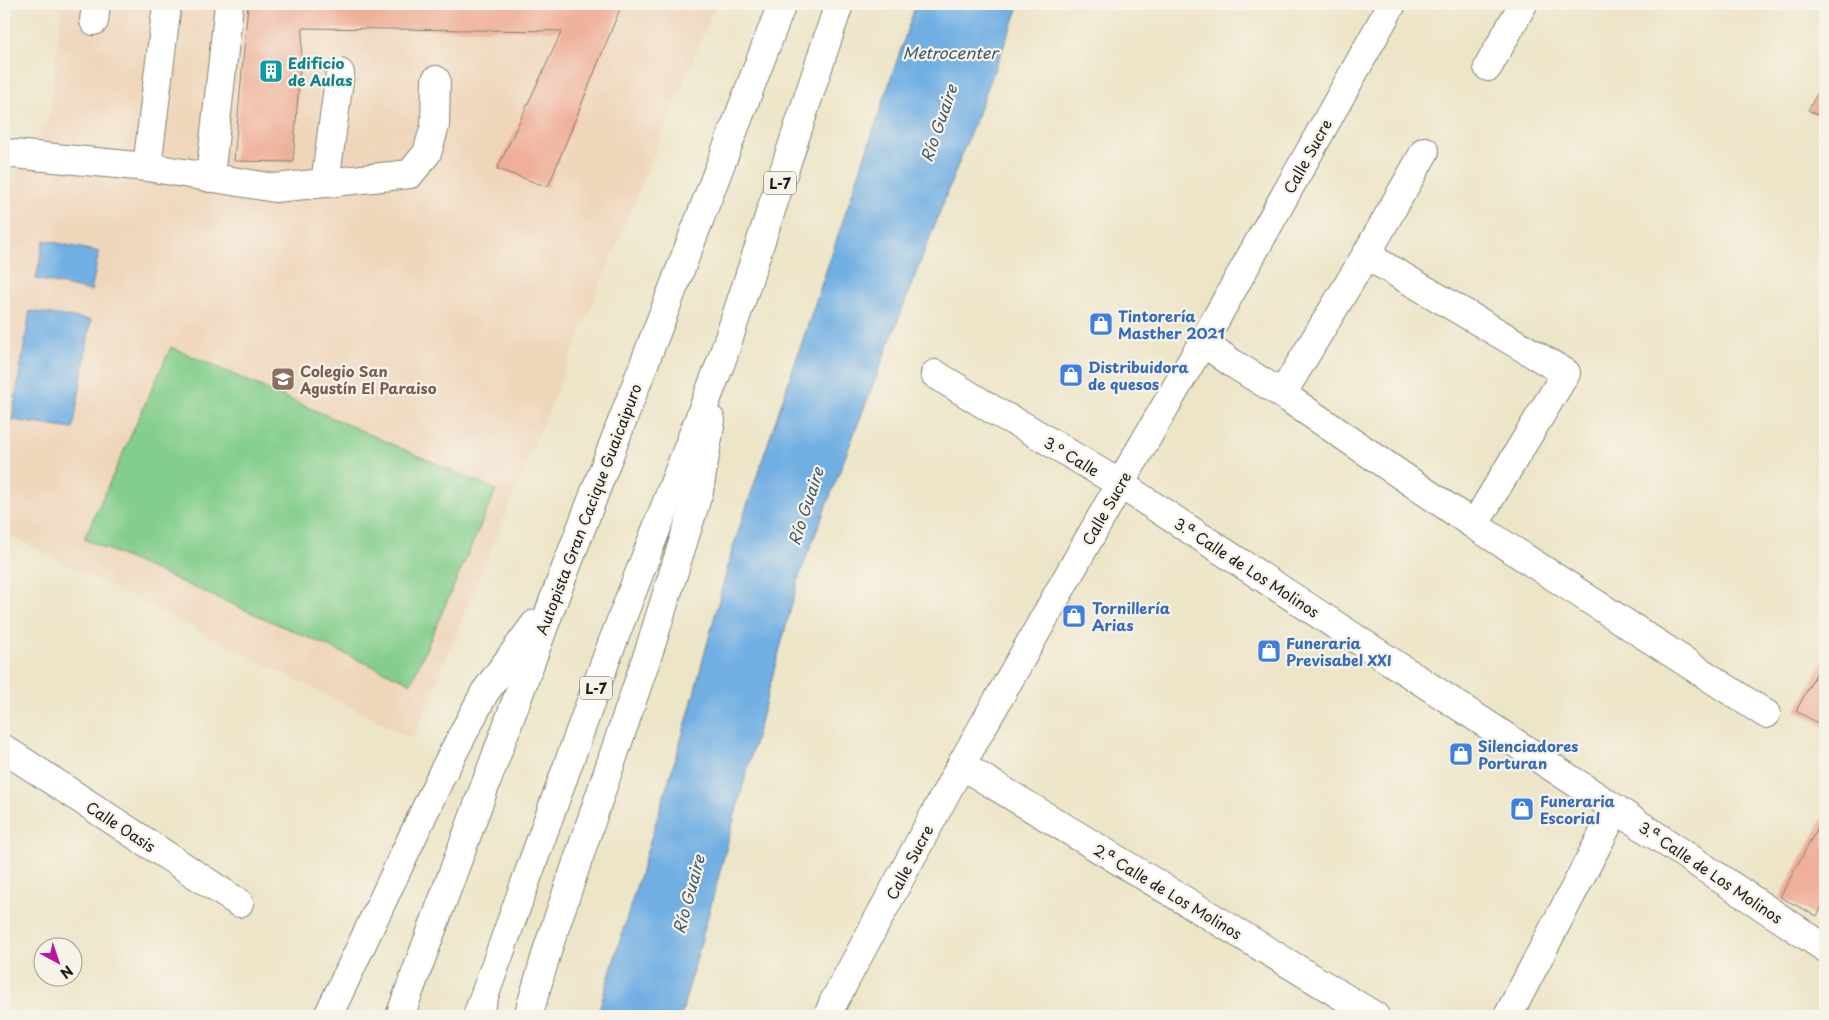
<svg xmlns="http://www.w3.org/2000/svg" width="1829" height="1020" font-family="'Playpen Sans',sans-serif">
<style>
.built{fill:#efd6bb}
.green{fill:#83ce8c;stroke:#507554}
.water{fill:#71afe3;stroke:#466680}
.building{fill:#efaf99}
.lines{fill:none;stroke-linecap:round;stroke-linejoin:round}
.minor-casing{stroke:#848072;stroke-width:30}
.highway-casing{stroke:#848072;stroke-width:30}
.minor{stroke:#fff;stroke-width:28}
.highway{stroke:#fff;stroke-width:28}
.labels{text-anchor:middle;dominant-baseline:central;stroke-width:4.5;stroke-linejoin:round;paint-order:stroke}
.shield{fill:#f7f3e8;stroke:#5e5c59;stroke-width:1}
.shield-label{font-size:14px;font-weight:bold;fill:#1c1c1c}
.culture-label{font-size:15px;font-weight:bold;fill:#0d838f;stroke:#f7f3e8;text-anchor:start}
.street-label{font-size:15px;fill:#1c1c1c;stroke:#f7f3e8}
.shop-label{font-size:15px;font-weight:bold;fill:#366cbe;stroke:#f7f3e8;text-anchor:start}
.education-label{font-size:15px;font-weight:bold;fill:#785e54;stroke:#f7f3e8;text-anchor:start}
.water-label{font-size:16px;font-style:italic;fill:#3e576c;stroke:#f7f3e8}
</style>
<rect width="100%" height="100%" fill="#f7f3e8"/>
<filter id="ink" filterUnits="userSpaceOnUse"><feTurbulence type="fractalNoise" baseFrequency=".02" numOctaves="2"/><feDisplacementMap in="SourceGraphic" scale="10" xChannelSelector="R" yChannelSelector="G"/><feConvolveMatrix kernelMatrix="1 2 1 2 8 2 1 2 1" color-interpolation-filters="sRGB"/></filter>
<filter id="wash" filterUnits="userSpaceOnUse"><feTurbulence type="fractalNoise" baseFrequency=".0096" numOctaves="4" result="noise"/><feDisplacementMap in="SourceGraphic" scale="20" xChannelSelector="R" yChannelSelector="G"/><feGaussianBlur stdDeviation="1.12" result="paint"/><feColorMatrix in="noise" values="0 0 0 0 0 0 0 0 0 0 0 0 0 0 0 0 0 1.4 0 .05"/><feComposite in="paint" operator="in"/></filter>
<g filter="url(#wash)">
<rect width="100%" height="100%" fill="#ede5c8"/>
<path class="built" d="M62 4H716L413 739 4 533V204L5 197 49 116Z"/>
<path class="green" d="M171 347 496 490 411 683 84 539Z"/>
<g class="water">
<path d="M916 4H1020L800 574 681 1016H597L687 720 733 547Z"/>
<path d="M44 240 99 252 91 291 36 279Z"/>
<path d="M30 311 91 320 73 429 12 420Z"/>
</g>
<g id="blocks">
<g class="building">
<path d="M248 4H622L548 187 497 169 562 31 303 28 293 162 234 161Z"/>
<path d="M1825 80V119L1808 110Z"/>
<path d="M1825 657V727L1796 711Z"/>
<path d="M1825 814V901L1817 916 1780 897Z"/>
</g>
</g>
</g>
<g filter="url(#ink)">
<use href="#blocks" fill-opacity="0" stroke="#848072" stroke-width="1"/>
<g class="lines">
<g class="minor-casing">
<g id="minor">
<path d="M94 21 96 4"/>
<path d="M1488 67 1523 4"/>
<path d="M4 153 147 167 167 4"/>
<path d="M147 167 275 188 325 183 340 73"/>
<path d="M210 178 229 4"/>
<path d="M325 183 410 174 427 153 435 126 436 80"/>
<path d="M1366 255 1566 373 1474 525"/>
<path d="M1203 342 1232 363 1282 394 1474 525 1766 714"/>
<path d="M935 374 998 413 1025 427 1120 484 1616 809 1825 948"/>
<path d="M1282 394 1366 255 1425 151"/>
<path d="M4 749 239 903"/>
<path d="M961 765 1375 1016"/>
<path d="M828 1016 833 1003 961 765 1120 484 1208 333 1392 4"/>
<path d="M1508 1016 1616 809"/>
</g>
</g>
<g class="highway-casing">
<g id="highway">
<path d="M328 1016 443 772 485 692 535 624"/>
<path d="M400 1016 554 599 782 4"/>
<path d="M477 1016 608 654 721 362 839 4"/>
<path d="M528 1016 549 945 650 648 699 491 711 420"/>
</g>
</g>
<use href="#minor" class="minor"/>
<use href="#highway" class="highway"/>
</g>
</g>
<defs>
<g id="building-square" transform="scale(1.25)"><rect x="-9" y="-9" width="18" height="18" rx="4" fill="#0f9aa8" stroke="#f7f3e8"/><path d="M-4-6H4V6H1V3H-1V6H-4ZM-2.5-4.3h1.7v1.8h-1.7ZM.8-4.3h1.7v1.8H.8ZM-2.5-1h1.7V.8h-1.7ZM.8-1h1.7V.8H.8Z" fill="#fff"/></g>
<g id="shop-square" transform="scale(1.25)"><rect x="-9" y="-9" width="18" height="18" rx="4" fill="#3f7fe0" stroke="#f7f3e8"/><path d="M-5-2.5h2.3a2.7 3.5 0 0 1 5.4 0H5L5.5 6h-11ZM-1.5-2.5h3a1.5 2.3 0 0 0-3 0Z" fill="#fff"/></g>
<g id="school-square" transform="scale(1.25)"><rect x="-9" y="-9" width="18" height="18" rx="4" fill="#8d6e63" stroke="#f7f3e8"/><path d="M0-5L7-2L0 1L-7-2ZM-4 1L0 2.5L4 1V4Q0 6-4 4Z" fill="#fff"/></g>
</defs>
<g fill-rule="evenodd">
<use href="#building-square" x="271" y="71"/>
<use href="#shop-square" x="1101" y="324"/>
<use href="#shop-square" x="1071" y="375"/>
<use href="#school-square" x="283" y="379"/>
<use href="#shop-square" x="1074" y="616"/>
<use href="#shop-square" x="1269" y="651"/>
<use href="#shop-square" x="1461" y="754"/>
<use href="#shop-square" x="1522" y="809"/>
</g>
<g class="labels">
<g class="shield">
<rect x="764" y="171.5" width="32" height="23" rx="4"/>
<rect x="580" y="676.5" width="32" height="23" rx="4"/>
</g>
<g class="shield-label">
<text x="780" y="183">L-7</text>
<text x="596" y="688">L-7</text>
</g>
<g class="culture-label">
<text x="288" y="62">Edificio<tspan x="288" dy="17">de Aulas</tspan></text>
</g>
<g class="street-label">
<text transform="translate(1307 156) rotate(-61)">Calle Sucre</text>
<text transform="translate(1072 456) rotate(31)">3.° Calle</text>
<text transform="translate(1106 508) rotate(-60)">Calle Sucre</text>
<text transform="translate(588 509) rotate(-69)">Autopista Gran Cacique Guaicaipuro</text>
<text transform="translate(1247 567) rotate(33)">3.ª Calle de Los Molinos</text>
<text transform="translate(121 826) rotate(33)">Calle Oasis</text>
<text transform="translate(909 862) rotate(-62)">Calle Sucre</text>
<text transform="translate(1711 872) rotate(34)">3.ª Calle de Los Molinos</text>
<text transform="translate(1168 891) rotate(31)">2.ª Calle de Los Molinos</text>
</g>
<g class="shop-label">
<text x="1118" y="315">Tintorería<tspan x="1118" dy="17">Masther 2021</tspan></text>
<text x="1088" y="366">Distribuidora<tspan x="1088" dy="17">de quesos</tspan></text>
<text x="1092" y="607">Tornillería<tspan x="1092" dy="17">Arias</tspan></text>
<text x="1286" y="642">Funeraria<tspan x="1286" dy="17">Previsabel XXI</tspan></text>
<text x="1478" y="745">Silenciadores<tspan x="1478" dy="17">Porturan</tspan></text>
<text x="1540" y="800">Funeraria<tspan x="1540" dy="17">Escorial</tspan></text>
</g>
<g class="education-label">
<text x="300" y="370">Colegio San<tspan x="300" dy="17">Agustín El Paraiso</tspan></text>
</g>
<g class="water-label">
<text x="950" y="52">Metrocenter</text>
<text transform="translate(938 123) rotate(-71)">Río Guaire</text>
<text transform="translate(805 506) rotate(-72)">Río Guaire</text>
<text transform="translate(688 894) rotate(-75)">Río Guaire</text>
</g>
</g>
<rect width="1829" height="1020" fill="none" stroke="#f7f3e8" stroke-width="20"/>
<g transform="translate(58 962) rotate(140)"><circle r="24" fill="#f7f3e8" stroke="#9f9d96"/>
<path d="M0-4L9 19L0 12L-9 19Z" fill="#b5179e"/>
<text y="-8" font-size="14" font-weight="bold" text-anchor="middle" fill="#1c1c1c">N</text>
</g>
</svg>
